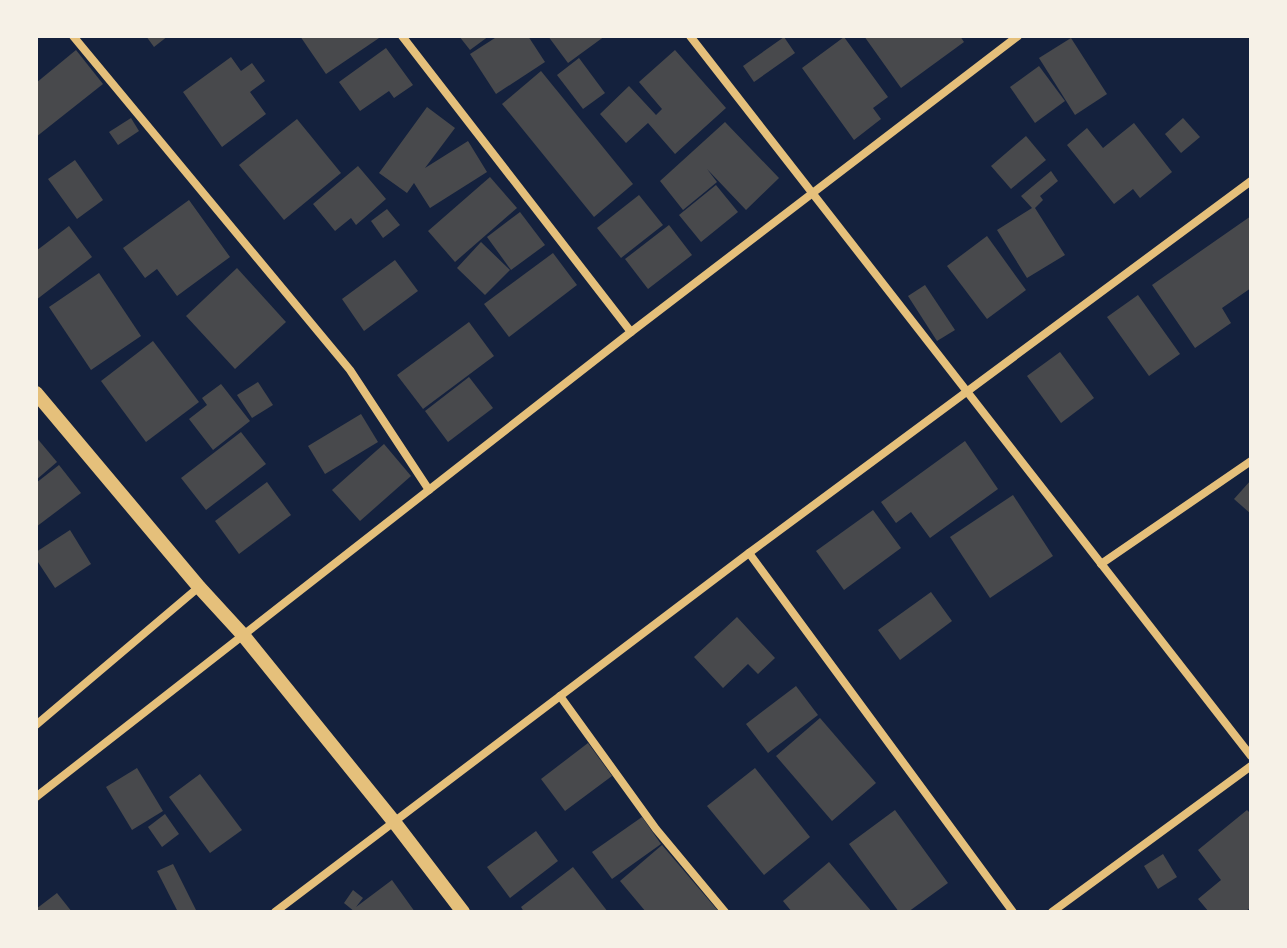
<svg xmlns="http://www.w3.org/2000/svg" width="1287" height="948" font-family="Lora,serif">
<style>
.building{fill:#48494c}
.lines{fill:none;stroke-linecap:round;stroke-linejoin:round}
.minor{stroke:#e5c07b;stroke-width:8}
.tertiary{stroke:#e5c07b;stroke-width:14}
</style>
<rect width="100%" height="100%" fill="#14213d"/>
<g class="building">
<path d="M146 36H168L154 47Z"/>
<path d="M300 36H382L326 74Z"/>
<path d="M459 36H489L470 50Z"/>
<path d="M498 36H528L545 62 496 94 470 54Z"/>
<path d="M548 36H605L568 63Z"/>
<path d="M864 36H960L964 42 901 88Z"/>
<path d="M784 37 795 53 754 82 743 66Z"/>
<path d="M844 37 888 97 873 108 881 119 854 140 802 68Z"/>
<path d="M1071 38 1107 94 1075 115 1039 58Z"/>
<path d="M386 48 413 85 394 98 389 91 360 111 339 82Z"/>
<path d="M76 50 103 84 36 137V83Z"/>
<path d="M675 50 726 108 675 154 648 123 626 143 600 114 629 86 656 115 662 109 639 82Z"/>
<path d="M231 57 241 71 252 63 265 81 250 92 266 114 222 147 183 92Z"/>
<path d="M579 58 605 93 583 109 557 75Z"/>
<path d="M1039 66 1065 101 1035 123 1010 87Z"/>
<path d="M541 71 633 184 594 217 502 104Z"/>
<path d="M427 107 455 128 425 168 468 141 487 172 430 208 414 183 407 193 379 173Z"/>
<path d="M131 118 139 131 118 145 109 132Z"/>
<path d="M1183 118 1200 137 1181 153 1165 134Z"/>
<path d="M297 119 341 173 284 220 239 165Z"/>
<path d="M725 122 779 178 746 210 707 169 717 182 683 210 660 181Z"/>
<path d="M1134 123 1172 172 1140 198 1133 189 1114 204 1067 145 1087 128 1103 148Z"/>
<path d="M1026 136 1046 160 1011 189 991 166Z"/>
<path d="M75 160 103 200 77 219 48 179Z"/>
<path d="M358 166 386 199 356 225 351 218 335 231 313 204Z"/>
<path d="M1051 171 1058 181 1040 196 1043 200 1035 208 1065 255 1027 278 997 230 1032 208 1021 196Z"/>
<path d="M490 177 517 208 455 262 428 231Z"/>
<path d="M716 185 738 212 701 242 679 215Z"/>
<path d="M639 195 663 225 621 258 597 228Z"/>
<path d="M189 200 230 257 177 296 157 269 145 278 123 248Z"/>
<path d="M387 209 400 225 383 238 371 221Z"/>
<path d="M520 212 545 245 511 270 487 237Z"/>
<path d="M1251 216V288L1222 308 1231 323 1195 348 1152 285Z"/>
<path d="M669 225 692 255 648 289 625 259Z"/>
<path d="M69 226 92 257 36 300V251Z"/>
<path d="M987 236 1026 290 987 319 947 266Z"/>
<path d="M481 242 510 270 485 295 457 268Z"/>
<path d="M553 253 577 285 509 337 484 304Z"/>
<path d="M395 260 418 291 364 331 342 299Z"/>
<path d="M237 268 286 322 235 369 186 316Z"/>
<path d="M99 273 141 336 91 370 49 307Z"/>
<path d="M925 285 955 330 937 341 908 296Z"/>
<path d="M1138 295 1180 354 1149 376 1107 317Z"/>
<path d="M469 322 494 356 423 409 397 375Z"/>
<path d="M153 341 199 402 146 442 101 381Z"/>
<path d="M1060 352 1094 398 1061 423 1027 376Z"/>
<path d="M469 377 493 408 448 442 425 411Z"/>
<path d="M258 382 273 405 252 418 237 395Z"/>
<path d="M221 384 250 421 213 450 189 419 207 405 202 398Z"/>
<path d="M361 414 378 442 325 474 308 446Z"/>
<path d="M241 432 266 464 206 510 181 478Z"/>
<path d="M36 437 57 462 36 480Z"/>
<path d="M965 441 998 489 930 538 911 512 896 523 881 502Z"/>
<path d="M384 444 411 476 360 521 332 490Z"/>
<path d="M59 465 81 493 36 527V483Z"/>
<path d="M1251 480V514L1234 499Z"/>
<path d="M267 482 291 515 239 554 215 521Z"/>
<path d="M1013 495 1053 556 990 598 950 537Z"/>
<path d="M873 510 901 548 844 590 816 551Z"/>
<path d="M70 530 91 564 55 588 36 559V552Z"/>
<path d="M931 592 952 621 900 660 878 630Z"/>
<path d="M737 617 775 658 758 674 748 664 723 688 694 657Z"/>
<path d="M796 686 818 715 768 753 746 724Z"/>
<path d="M820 718 876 783 832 821 776 756Z"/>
<path d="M588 743 612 776 565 811 541 779Z"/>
<path d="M137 768 163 811 132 830 106 787Z"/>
<path d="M755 768 810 837 764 875 707 806Z"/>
<path d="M200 774 242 830 210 853 169 797Z"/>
<path d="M895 810 948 883 908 912H899L849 844Z"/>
<path d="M1247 810 1251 814V907L1245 912H1209L1198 899 1221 880 1198 850Z"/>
<path d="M165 814 179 834 162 847 148 827Z"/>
<path d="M642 817 661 844 612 879 592 852Z"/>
<path d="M536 831 558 861 510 898 487 867Z"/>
<path d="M662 845 719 912H646L620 881Z"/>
<path d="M1163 854 1177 877 1158 889 1144 866Z"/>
<path d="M829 862 872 912H792L783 901Z"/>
<path d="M173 864 197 912H178L157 871Z"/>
<path d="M573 867 608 912H524L521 907Z"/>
<path d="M392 880 415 912H355L344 903 353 890 363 898 356 907Z"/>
<path d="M57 893 72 912H36V909Z"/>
</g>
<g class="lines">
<g class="minor">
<path d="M73 36 350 370 429 490"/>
<path d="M402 36 631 332"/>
<path d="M690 36 1251 756"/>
<path d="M749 553 1013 912"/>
<path d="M1101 564 1251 461"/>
<path d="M560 696 656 829 725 912"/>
<path d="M36 725 199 587"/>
<path d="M36 797 631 332 1018 36"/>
<path d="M275 912 749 553 1251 181"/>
<path d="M1052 912 1251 766"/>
</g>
<path class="tertiary" d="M36 393 199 587 243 635 395 823 463 912"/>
</g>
<rect width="1287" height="948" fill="none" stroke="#f6f1e7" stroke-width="76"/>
</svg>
